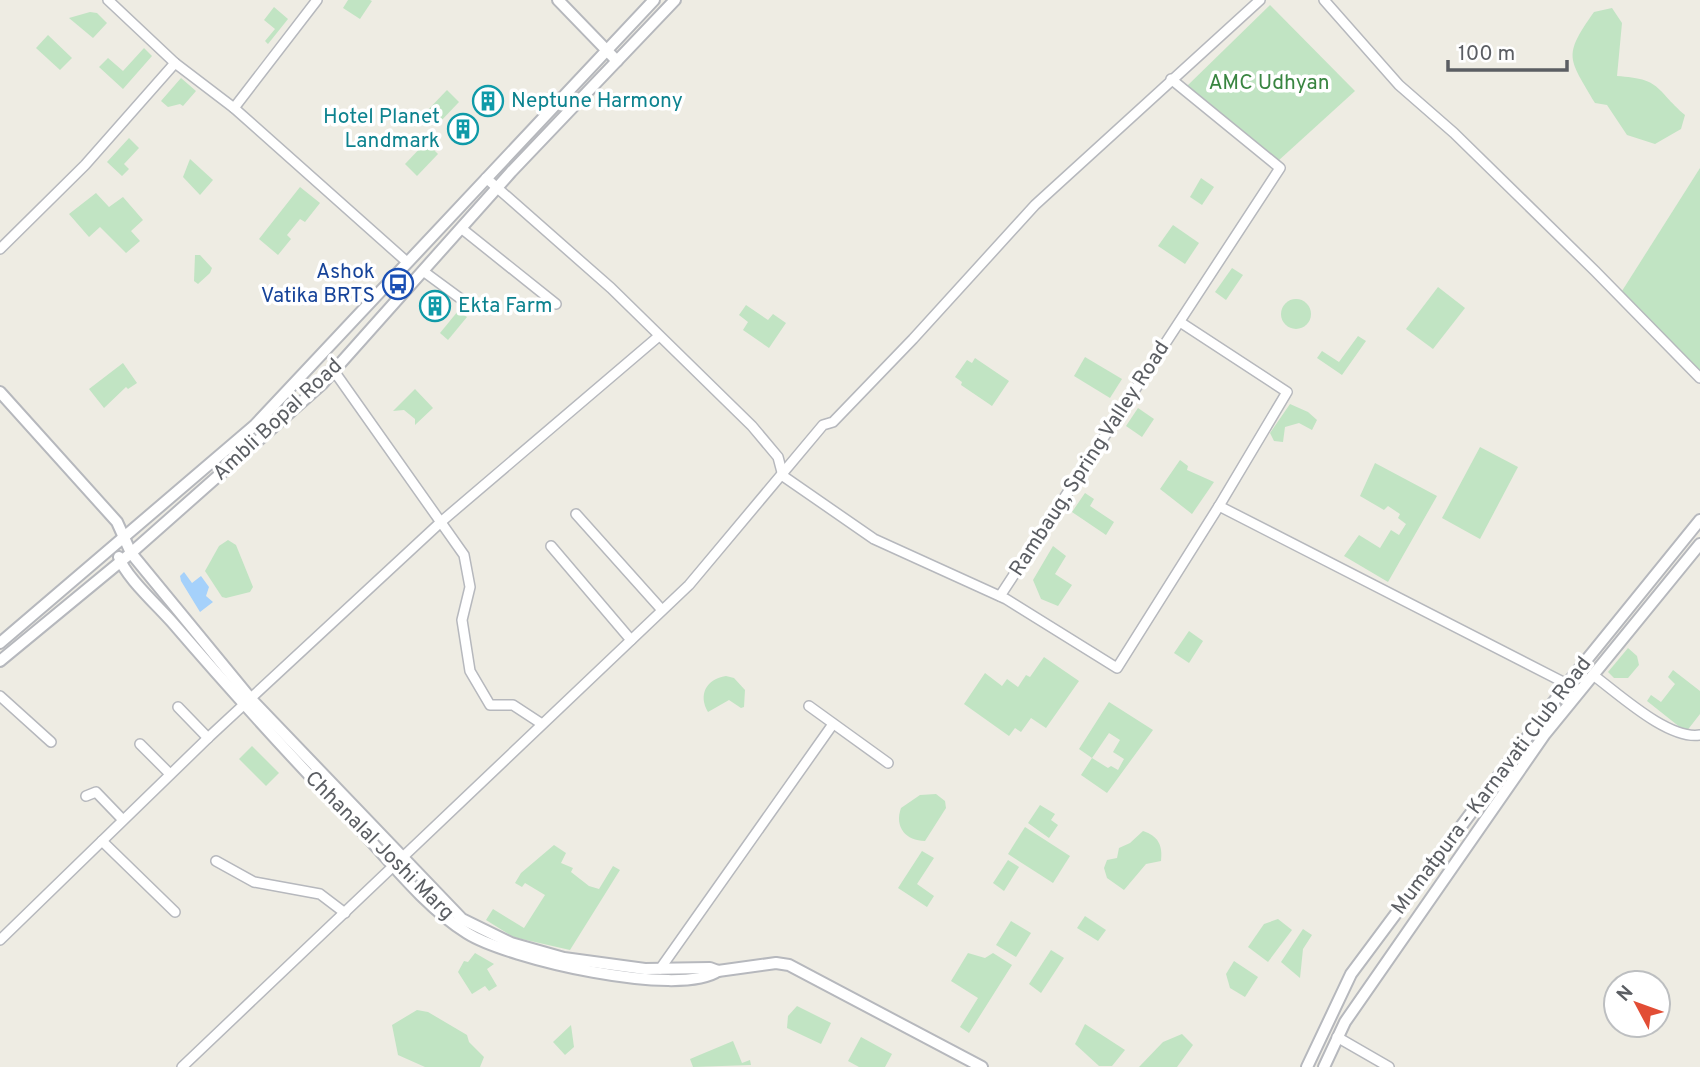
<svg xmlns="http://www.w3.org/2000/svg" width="1700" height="1067" font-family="Overpass,sans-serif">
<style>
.green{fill:#c1e4c3}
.water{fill:#a5d1fb}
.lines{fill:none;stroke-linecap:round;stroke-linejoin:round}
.minor-casing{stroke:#b6b8bd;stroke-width:12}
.tertiary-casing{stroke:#b6b8bd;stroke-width:14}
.minor{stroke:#fff;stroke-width:9}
.tertiary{stroke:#fff;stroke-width:10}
.labels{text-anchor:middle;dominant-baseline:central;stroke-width:7;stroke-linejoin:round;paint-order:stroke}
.park-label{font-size:21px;fill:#398541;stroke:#fff}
.culture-label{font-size:21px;fill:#0d838f;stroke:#fff;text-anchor:start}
.transit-label{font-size:21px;fill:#164399;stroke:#fff;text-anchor:end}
.street-label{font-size:21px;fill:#5b5e63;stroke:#fff}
</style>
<rect width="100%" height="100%" fill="#eeece3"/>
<g class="green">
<path d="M348 0H370L372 1 360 19 343 8Z"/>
<path d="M1270 5 1355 91 1278 161 1187 86Z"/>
<path d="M274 7 288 19 268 44 265 41 275 29 264 20Z"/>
<path d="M1612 8 1622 23 1617 76C1662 79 1654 88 1685 115L1681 129 1655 144 1627 135 1607 105 1595 103C1569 58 1562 57 1594 12Z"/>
<path d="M90 12 97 13 107 23 93 38 69 18Z"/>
<path d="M48 35 72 58 60 70 36 48Z"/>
<path d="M144 48 152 56 123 89 99 67 108 58 123 71Z"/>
<path d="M181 78 196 91 183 106 180 104 168 107 161 101Z"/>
<path d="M447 90 459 102 438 124 425 113Z"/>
<path d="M129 138 139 148 124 164 129 169 122 176 107 162Z"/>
<path d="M426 142 438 154 417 176 405 164Z"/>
<path d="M190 159 213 180 200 195 183 177Z"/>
<path d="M1700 168V373L1622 291Z"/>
<path d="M1201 178 1214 187 1202 205 1190 197Z"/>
<path d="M300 187 320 203 305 222 300 219 287 235 291 239 278 255 259 239Z"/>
<path d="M96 193 109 207 123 197 143 220 131 231 140 241 126 253 100 227 89 237 69 214Z"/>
<path d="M1173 225 1199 243 1185 264 1158 246Z"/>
<path d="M195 255H200L212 268 210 273 198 284 194 281Z"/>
<path d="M1232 268 1243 275 1226 300 1215 292Z"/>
<path d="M1438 287 1465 308 1433 349 1406 329Z"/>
<circle cx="1296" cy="314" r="15"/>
<path d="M746 305 768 320 773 314 786 323 769 348 743 330 748 322 739 315Z"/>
<path d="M458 311 467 317 448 340 440 333Z"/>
<path d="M1358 336 1366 341 1342 375 1317 358 1322 351 1339 362Z"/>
<path d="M1085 357 1122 379 1110 398 1074 376Z"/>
<path d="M975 358 1009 381 992 406 961 385 962 382 955 377 967 360 972 363Z"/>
<path d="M123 363 137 383 128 389 126 387 104 408 89 389Z"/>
<path d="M415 389 433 408 415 425V419L404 410 393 411Z"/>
<path d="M1290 404 1308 412 1317 420 1312 430 1299 423 1285 427 1283 442 1274 441 1270 433Z"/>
<path d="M1138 408 1154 419 1142 437 1126 426Z"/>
<path d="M1480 447 1518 467 1480 539 1442 518Z"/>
<path d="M1180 460 1188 466 1187 470 1214 482 1192 514 1160 489Z"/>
<path d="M1375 463 1437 496 1388 582 1344 556 1359 535 1380 548 1391 530 1399 535 1406 524 1398 518 1400 514 1388 506 1384 510 1360 496Z"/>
<path d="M1085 493 1094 499 1090 506 1114 522 1106 535 1072 512Z"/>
<path d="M228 540 236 545 253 587 250 592 226 598 222 597 205 571 219 546Z"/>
<path d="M1053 546 1066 556 1055 574 1072 585 1058 606 1041 599 1033 580Z"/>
<path d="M1189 631 1203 641 1189 663 1174 653Z"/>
<path d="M1628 648 1637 656 1639 665 1628 678H1614L1608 672Z"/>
<path d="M1044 657 1079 681 1046 728 1031 718 1021 732 1015 728 1009 736 964 704 985 673 1002 686 1007 679 1018 687 1026 675 1030 677Z"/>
<path d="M1673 670 1700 691V714L1686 732 1647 701 1651 695 1661 702 1675 684 1668 677Z"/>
<path d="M726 676 734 678 745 690 744 707 741 708 729 700 708 712C698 695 706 679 726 676Z"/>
<path d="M1109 702 1153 730 1107 793 1081 775 1092 758 1108 768 1111 766 1118 770 1124 759 1113 752 1120 740 1109 733 1092 758 1079 749Z"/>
<path d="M252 746 279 773 266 786 239 759Z"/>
<path d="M936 794 945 801 946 808 925 841C906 841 894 827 901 808L920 795Z"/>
<path d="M1040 805 1055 814 1051 820 1058 825 1049 838 1028 823Z"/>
<path d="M1025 827 1070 856 1053 883 1008 854Z"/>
<path d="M1143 831C1158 836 1163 845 1161 861L1146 864 1124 890 1107 878 1104 868 1107 860 1117 858 1119 848 1130 843Z"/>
<path d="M554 845 566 853 561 863 573 868 571 872 589 886 599 889 613 866 620 870 570 950 513 937 486 920 493 909 524 928 545 895 525 883 522 887 515 883 521 873Z"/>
<path d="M922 851 934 858 917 884 934 896 927 907 898 888Z"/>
<path d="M1008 860 1019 867 1004 891 993 883Z"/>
<path d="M1085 916 1106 930 1098 941 1077 928Z"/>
<path d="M1278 919 1292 930 1268 962 1248 947 1264 924Z"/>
<path d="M1011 921 1031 933 1016 957 996 945Z"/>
<path d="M1303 929 1312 935 1303 949 1300 978 1281 962Z"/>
<path d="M1051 950 1064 958 1041 993 1029 984Z"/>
<path d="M475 953 494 964 487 969 497 986 489 991 485 986 472 994 458 972 464 961 468 962Z"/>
<path d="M968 953 985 958 993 953 1012 965 969 1033 960 1027 978 998 951 981Z"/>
<path d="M1234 961 1258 977 1245 997 1230 988 1226 974Z"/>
<path d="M797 1006 831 1023 821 1044 787 1028 788 1016Z"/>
<path d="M417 1010 428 1012 467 1035 469 1042 484 1057 480 1067H425L398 1055 392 1025Z"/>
<path d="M1085 1024 1125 1050 1112 1066H1099L1075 1044Z"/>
<path d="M571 1025 574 1047 565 1055 553 1042Z"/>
<path d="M1182 1034 1193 1045 1177 1067H1139L1163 1042Z"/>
<path d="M861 1037 892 1054 885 1067H859L848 1061Z"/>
<path d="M733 1041 742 1063 750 1060 751 1065 693 1067 690 1059Z"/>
</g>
<path class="water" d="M184 572 192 583 201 576 209 587 206 596 213 602 200 612 181 581 180 576Z"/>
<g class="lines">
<g class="minor-casing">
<g id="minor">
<path d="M108 0 175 63 234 108"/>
<path d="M317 0 234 108 407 262"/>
<path d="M1324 0 1399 85 1454 133 1595 271 1700 378"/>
<path d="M486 178 611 288 752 426 778 457 783 476 874 539 1006 599 1117 668 1219 506 1567 684"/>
<path d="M461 228 556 304"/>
<path d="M0 249 85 165 175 63"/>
<path d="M423 271 461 299"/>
<path d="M1180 322 1287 392 1219 506"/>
<path d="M334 371 464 555 470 587 462 620 470 671 490 705H513L542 724"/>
<path d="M576 514 662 610"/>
<path d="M551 546 631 640"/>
<path d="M1000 596 1280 168 1171 79"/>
<path d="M1593 675C1619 694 1668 740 1700 735"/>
<path d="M0 696 51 742"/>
<path d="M809 706 888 763"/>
<path d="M178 707 208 738"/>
<path d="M140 744 170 774"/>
<path d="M86 796 96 792 123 820"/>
<path d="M102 841 175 912"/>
<path d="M216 861 254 882 320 894 345 913"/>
<path d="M0 940 210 736 442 521 659 336"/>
<path d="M660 969 833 724"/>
<path d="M1337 1037 1389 1067"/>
<path d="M182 1067 689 585 823 425 833 422 913 339 1035 205 1260 0"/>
</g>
</g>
<g class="tertiary-casing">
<g id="tertiary">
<path d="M558 0 617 61"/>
<path d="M0 392 117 522 131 553 251 699 462 919 511 943 564 958 645 969 710 968 718 971 776 963 789 965 982 1067"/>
<path d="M119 557C124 575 158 606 172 622 233 693 296 762 361 830 393 865 427 908 467 933 508 959 679 998 718 971"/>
<path d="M0 643 255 425 654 0"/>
<path d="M0 661 131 553 322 384 511 172 675 0"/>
<path d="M1307 1067 1351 974 1567 684 1700 520"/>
<path d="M1324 1067 1345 1022 1545 734 1700 544"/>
</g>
</g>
<use href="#minor" class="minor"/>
<use href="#tertiary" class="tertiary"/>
</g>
<defs>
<g id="building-ring" transform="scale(1.575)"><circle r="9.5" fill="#fff" stroke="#0f9aa8" stroke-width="1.5"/><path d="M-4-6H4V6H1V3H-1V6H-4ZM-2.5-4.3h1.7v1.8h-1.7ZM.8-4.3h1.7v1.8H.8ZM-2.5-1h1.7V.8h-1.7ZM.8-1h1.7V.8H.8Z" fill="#0f9aa8"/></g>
<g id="bus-ring" transform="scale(1.575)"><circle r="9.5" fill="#fff" stroke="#1a4fb4" stroke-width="1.5"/><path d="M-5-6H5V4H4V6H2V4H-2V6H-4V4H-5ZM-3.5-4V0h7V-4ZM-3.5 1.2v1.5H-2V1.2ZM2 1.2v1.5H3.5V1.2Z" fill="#1a4fb4"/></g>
</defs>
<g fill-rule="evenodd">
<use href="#building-ring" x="488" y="101"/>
<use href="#building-ring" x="463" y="129"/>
<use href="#bus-ring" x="398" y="284"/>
<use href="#building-ring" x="435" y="306"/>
</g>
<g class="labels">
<g class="park-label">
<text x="1269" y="83">AMC Udhyan</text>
</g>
<g class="culture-label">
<text x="511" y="101">Neptune Harmony</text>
<text x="440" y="117" text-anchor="end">Hotel Planet<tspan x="440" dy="24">Landmark</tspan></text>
<text x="458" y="306">Ekta Farm</text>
</g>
<g class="transit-label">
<text x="375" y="272">Ashok<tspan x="375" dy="24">Vatika BRTS</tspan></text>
</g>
<g class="street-label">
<text transform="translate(278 420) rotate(-43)">Ambli Bopal Road</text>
<text transform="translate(1090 459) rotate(-57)">Rambaug, Spring Valley Road</text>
<text transform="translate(1492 786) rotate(-53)">Mumatpura - Karnavati Club Road</text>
<text transform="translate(379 846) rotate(45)">Chhanalal Joshi Marg</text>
</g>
</g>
<g transform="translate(1637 1004) rotate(311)"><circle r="33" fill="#ffffff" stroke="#bdbfc1" stroke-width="2"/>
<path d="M0-5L12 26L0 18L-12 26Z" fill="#e24d35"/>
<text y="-10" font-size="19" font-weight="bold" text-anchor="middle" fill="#5b5e63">N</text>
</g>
<path d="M1448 60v10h119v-10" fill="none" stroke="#5b5e63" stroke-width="3.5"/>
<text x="1458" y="60" font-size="21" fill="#5b5e63" stroke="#ffffff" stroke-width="5" paint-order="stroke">100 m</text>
</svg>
